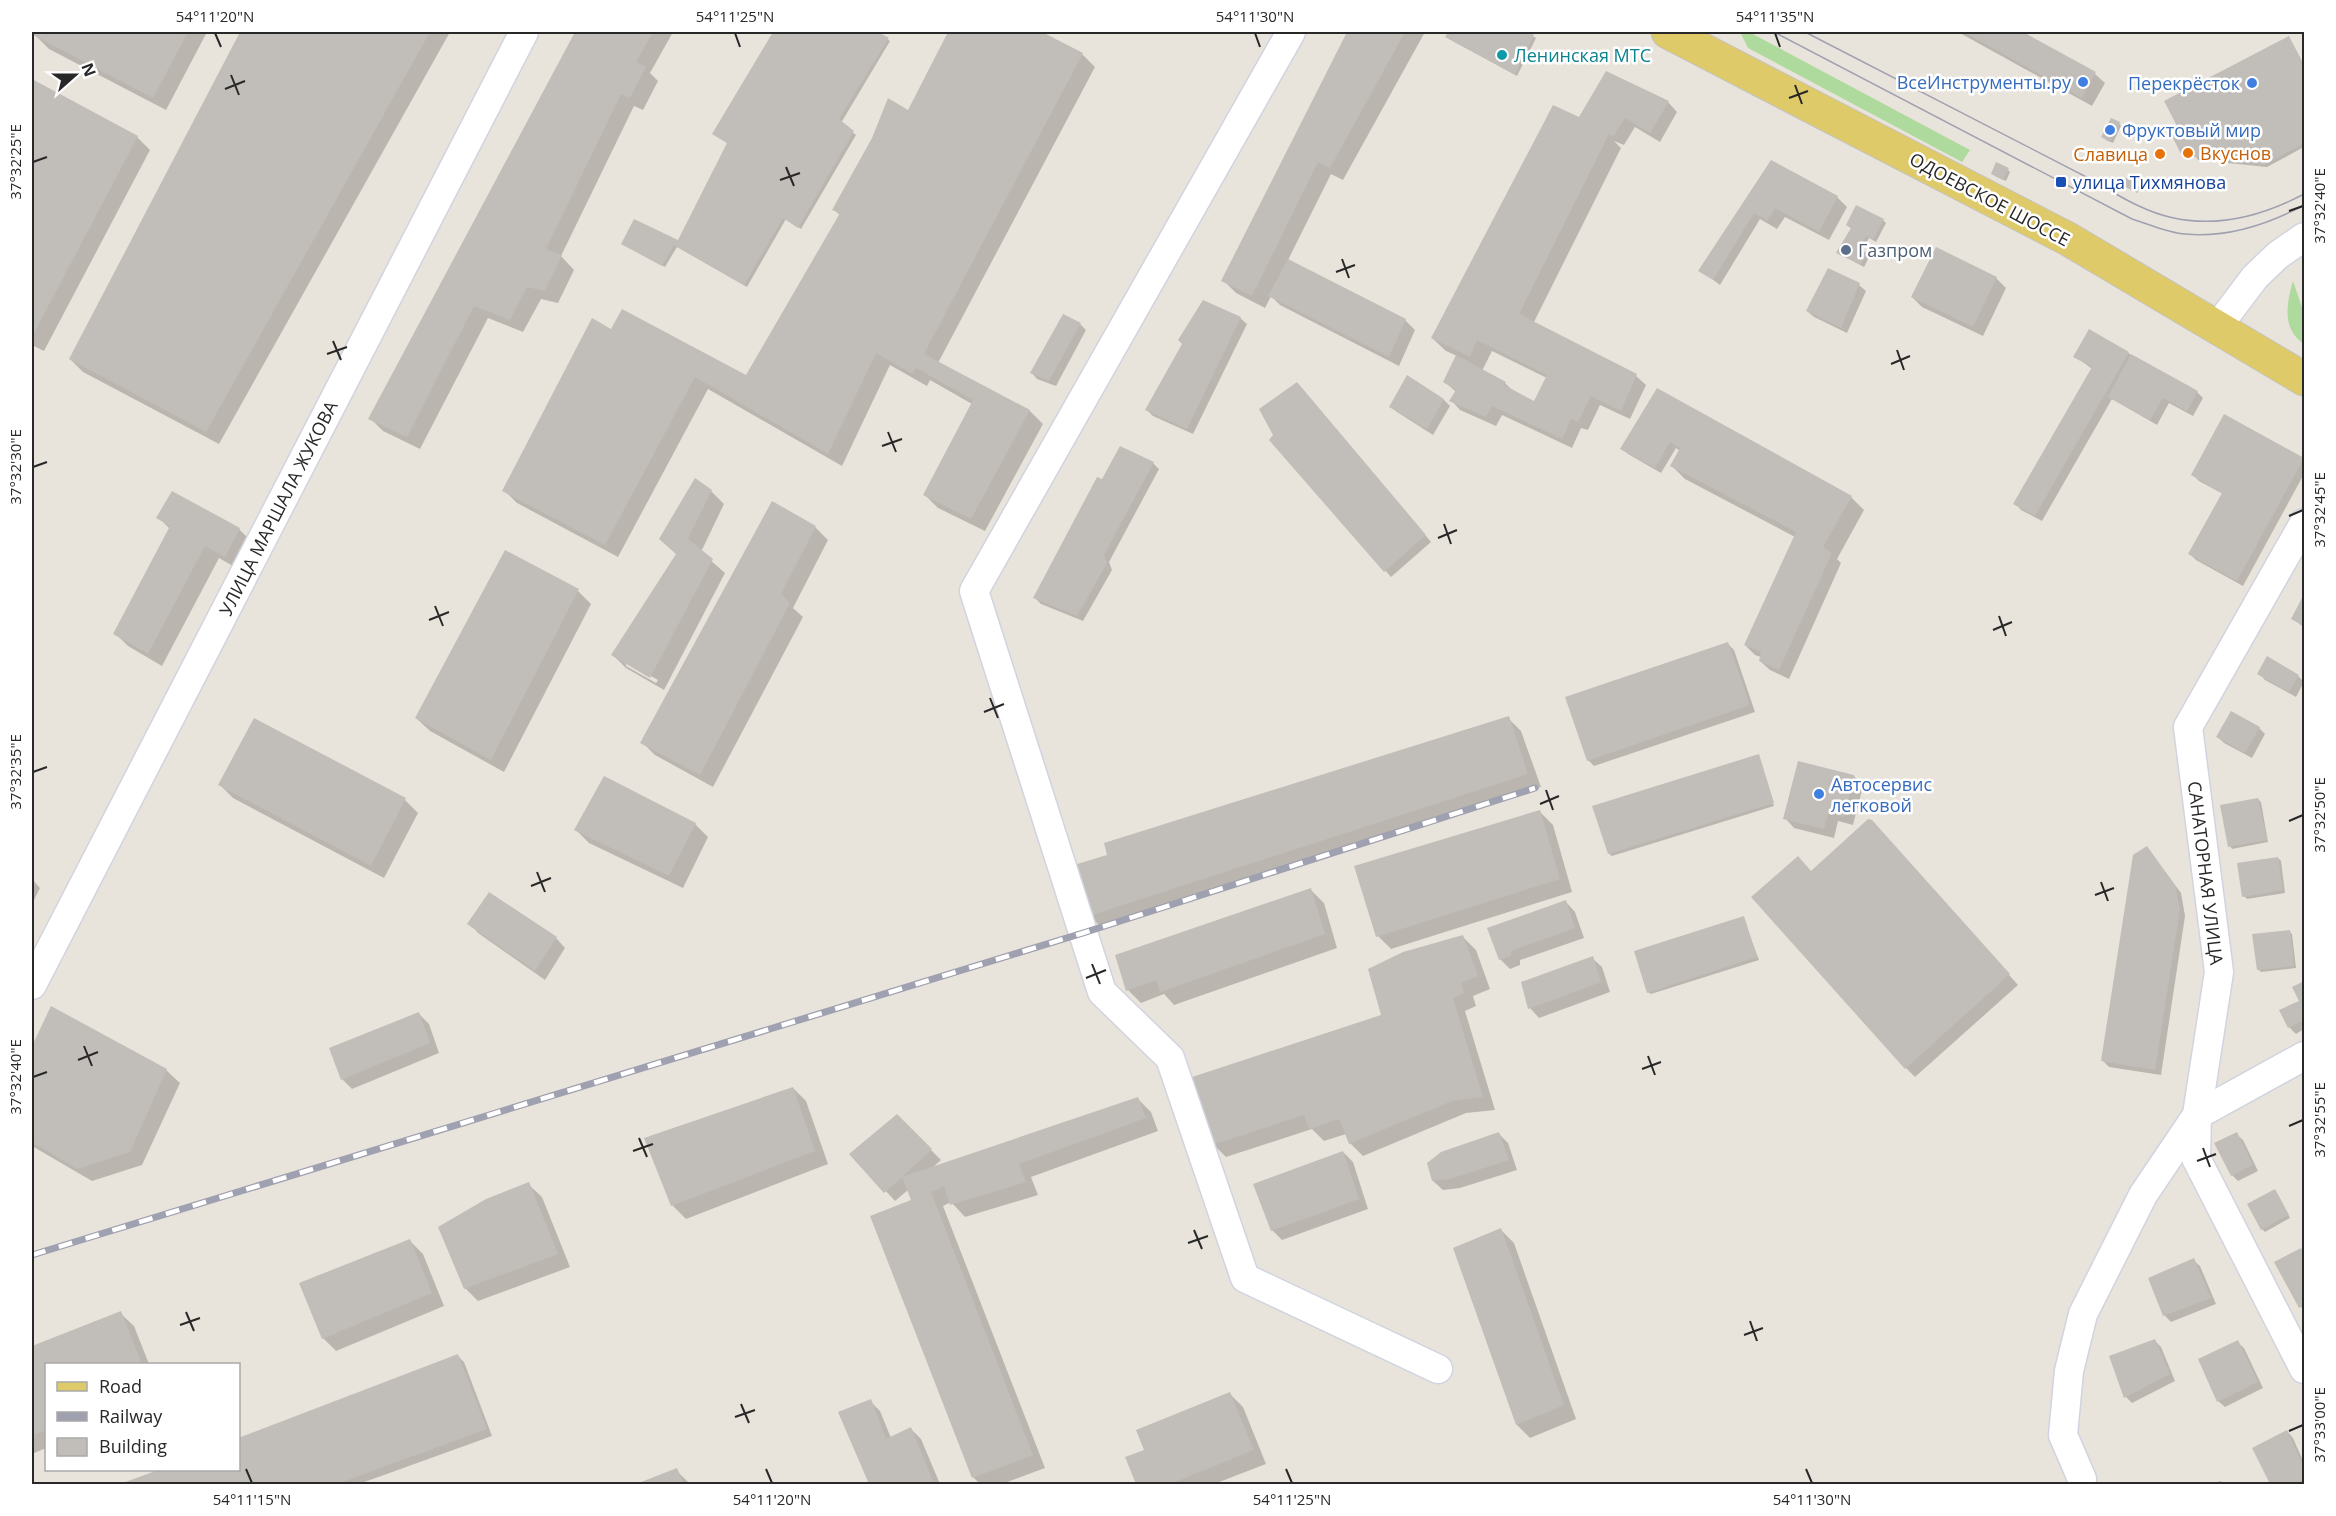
<svg xmlns="http://www.w3.org/2000/svg" width="2336" height="1516" font-family="'Open Sans',sans-serif">
<style>
.green{fill:#afda9d}
.shadow{fill:#0003;fill-rule:evenodd}
.building{fill:#c1bdb8}
.lines{fill:none;stroke-linecap:round;stroke-linejoin:round}
.minor-casing{stroke:#d1d3df;stroke-width:31}
.major-casing{stroke:#c3c3c3;stroke-width:35}
.minor{stroke:#fff;stroke-width:28}
.major{stroke:#dfca69;stroke-width:33}
.tram{stroke:#9fa0b0;stroke-width:1.5}
.rail-casing{stroke:#9fa0b0;stroke-width:7}
.rail{stroke:#fff;stroke-width:4.5;stroke-dasharray:14;stroke-linecap:butt}
.ticks{fill:none;stroke:#282828;stroke-width:2}
.culture-dot{fill:#0f9aa8;stroke:#fff;stroke-width:2}
.shop-dot{fill:#3f7fe0;stroke:#fff;stroke-width:2}
.food-dot{fill:#e8710a;stroke:#fff;stroke-width:2}
.transit-dot{fill:#1a4fb4;stroke:#fff;stroke-width:2}
.service-dot{fill:#5c6f8a;stroke:#fff;stroke-width:2}
.labels{text-anchor:middle;dominant-baseline:central;stroke-width:5;stroke-linejoin:round;paint-order:stroke}
.culture-label{font-size:18px;fill:#0d838f;stroke:#fff;text-anchor:start}
.shop-label{font-size:18px;fill:#366cbe;stroke:#fff;text-anchor:end}
.food-label{font-size:18px;fill:#c56008;stroke:#fff;text-anchor:start}
.transit-label{font-size:18px;fill:#164399;stroke:#fff;text-anchor:start}
.street-label{font-size:18px;fill:#282828;stroke:#fff}
.service-label{font-size:18px;fill:#4e5e75;stroke:#fff;text-anchor:start}
.neatline{fill:none;stroke:#282828;stroke-width:2}
.ticks-label{font-size:15px;text-anchor:middle;fill:#282828}
</style>
<rect width="100%" height="100%" fill="#e9e4db"/>
<g class="green">
<path d="M1740 32H1749L1970 150 1962 162 1748 48Z"/>
<path d="M2293 281 2304 313V344C2282 329 2286 305 2293 281Z"/>
</g>
<g class="shadow">
<path d="M32 32H207L166 110 49 49 36 36 32 34Z"/>
<path d="M242 32H450L219 444 83 372 70 359Z"/>
<path d="M576 32H673L650 73 658 81 643 110 634 106 561 256 574 270 558 303 541 299 523 332 488 318 420 449 383 431 370 418Z"/>
<path d="M775 32H875L890 41 841 123 856 135 801 229 786 219 747 287 677 247 665 267 626 246 679 242 728 144 714 133Z"/>
<path d="M950 32H1039L1082 54 1095 67 938 363 1030 411 1043 424 985 531 938 508 925 495 972 404 930 380 927 386 890 365 842 466 708 389 618 557 517 503 504 490 611 331 746 377 840 215 834 210 908 112Z"/>
<path d="M1349 32H1425L1343 180 1331 174 1288 260 1405 320 1415 330 1399 366 1280 305 1271 296 1265 308 1236 293 1223 280Z"/>
<path d="M1450 32H1525L1536 38 1517 76 1449 39 1447 36Z"/>
<path d="M1958 32H2020L2095 74 2105 83 2092 106Z"/>
<path d="M2289 38 2304 65V147L2267 167 2198 160 2192 151 2185 155 2182 153 2179 127Z"/>
<path d="M32 81 137 137 150 150 44 351 32 345Z"/>
<path d="M1668 102 1677 112 1660 142 1635 127 1624 145 1614 141 1621 148 1533 324 1636 376 1646 385 1630 419 1600 405 1588 430 1581 428 1572 448 1502 415 1496 426 1460 410 1451 400 1456 392 1445 382 1457 356 1446 351 1432 338 1588 125ZM1492 351 1547 378 1535 403 1514 392 1505 383 1482 371Z"/>
<path d="M2119 123 2121 126 2113 143 2106 140Z"/>
<path d="M2008 170 2010 172 2006 181 1995 176Z"/>
<path d="M2137 184 2140 187 2137 193 2125 186Z"/>
<path d="M1837 197 1847 207 1829 240 1785 217 1777 229 1760 219 1720 285 1700 270 1743 207Z"/>
<path d="M1883 220 1886 223 1876 242 1869 238 1862 252 1869 257 1864 267 1838 253 1852 229 1847 225Z"/>
<path d="M1829 270 1859 285 1866 291 1847 333 1814 317 1807 311Z"/>
<path d="M1996 278 2006 288 1983 336 1922 307 1912 297Z"/>
<path d="M1204 302 1240 318 1247 324 1193 434 1153 416 1147 410 1184 344Z"/>
<path d="M1080 324 1086 330 1056 386 1037 379 1031 372Z"/>
<path d="M2128 353 2197 392 2203 398 2193 416 2169 403 2157 425 2112 399 2042 521 2021 510 2015 503 2092 369 2075 356Z"/>
<path d="M1303 390 1431 542 1391 577 1271 440Z"/>
<path d="M1444 400 1450 406 1433 435 1397 412 1391 406Z"/>
<path d="M1639 422 1851 497 1864 510 1837 559 1841 563 1789 679 1770 670 1760 661 1761 657 1755 655 1745 645 1795 537 1685 479 1672 466 1680 451 1676 448 1661 473 1628 454 1622 448Z"/>
<path d="M2303 459 2304 474 2243 586 2196 560 2190 554 2223 494 2199 481 2193 475Z"/>
<path d="M1153 463 1159 469 1109 562 1112 570 1083 621 1041 604 1035 598 1103 481Z"/>
<path d="M711 491 724 504 701 552 725 573 664 690 626 668 613 655 678 555ZM626 662 658 680 656 683 626 666Z"/>
<path d="M158 517 239 529 252 542 238 569 219 558 162 666 128 646 115 633 170 529Z"/>
<path d="M815 527 828 540 793 608 803 617 713 787 655 755 642 742Z"/>
<path d="M505 552 578 591 591 604 504 772 430 731 416 718Z"/>
<path d="M2304 599V628L2293 618Z"/>
<path d="M1728 644 1734 650 1755 712 1594 766 1588 760Z"/>
<path d="M2259 673 2298 676 2304 682 2296 697 2265 680Z"/>
<path d="M1508 718 1521 731 1541 787 1103 929 1090 916Z"/>
<path d="M255 720 405 800 418 813 384 878 233 798 220 785Z"/>
<path d="M2259 728 2265 734 2252 758 2224 743 2218 737Z"/>
<path d="M1758 757 1774 806 1612 856 1609 854Z"/>
<path d="M1854 776 1863 786 1853 825 1838 821 1834 838 1794 828 1785 818Z"/>
<path d="M2258 799 2261 802 2268 842 2232 849 2230 846Z"/>
<path d="M1540 812 1553 825 1572 892 1391 949 1378 936Z"/>
<path d="M695 824 708 837 683 888 589 843 576 830Z"/>
<path d="M1881 832 2018 985 1915 1077 1906 1068 1811 872Z"/>
<path d="M2147 848 2181 893 2185 916 2161 1075 2109 1067 2103 1061Z"/>
<path d="M2278 858 2281 861 2285 893 2247 899 2244 896Z"/>
<path d="M32 879 40 888 32 904Z"/>
<path d="M1311 890 1324 903 1337 948 1174 1005 1164 994 1141 1003 1128 990Z"/>
<path d="M1566 902 1575 912 1584 938 1520 960V965L1510 969 1500 959Z"/>
<path d="M1743 918 1759 960 1651 994 1648 992Z"/>
<path d="M469 923 556 938 565 948 545 980 478 933Z"/>
<path d="M2290 932 2292 934 2296 968 2261 972 2258 969Z"/>
<path d="M1463 937 1476 950 1490 989 1473 996 1476 1006 1465 1011 1495 1110 1466 1113 1363 1156 1350 1143 1346 1134 1324 1141 1312 1129 1226 1157 1213 1144 1383 1016Z"/>
<path d="M1592 958 1602 967 1610 992 1539 1018 1530 1008Z"/>
<path d="M2304 983V1029L2296 1034 2289 1027 2281 1011 2301 1002 2294 988Z"/>
<path d="M52 1008 166 1070 180 1083 142 1165 92 1181 32 1146V1049Z"/>
<path d="M419 1014 429 1024 439 1053 352 1089 342 1079Z"/>
<path d="M793 1088 806 1101 828 1164 686 1219 673 1206 646 1138Z"/>
<path d="M1138 1099 1151 1112 1158 1131 1031 1177 1038 1195 965 1217 951 1202 943 1206 1045 1468 1002 1484H980L973 1477 872 1217 913 1201 909 1189 895 1201 852 1154 897 1116 941 1160 932 1168Z"/>
<path d="M1499 1134 1508 1143 1517 1170 1460 1188 1443 1190 1433 1181Z"/>
<path d="M2236 1134 2243 1140 2258 1171 2238 1181 2232 1175Z"/>
<path d="M1343 1152 1353 1162 1368 1209 1282 1240 1272 1230Z"/>
<path d="M528 1184 542 1197 570 1267 478 1301 465 1288Z"/>
<path d="M2277 1193 2290 1218 2265 1232 2262 1229Z"/>
<path d="M1501 1230 1514 1243 1576 1419 1530 1438 1517 1425Z"/>
<path d="M410 1241 423 1254 444 1306 336 1351 323 1338Z"/>
<path d="M2301 1249 2304 1254 2303 1309 2301 1307Z"/>
<path d="M2193 1260 2200 1266 2216 1304 2171 1322 2165 1316 2150 1279Z"/>
<path d="M120 1313 134 1326 149 1364H46V1448L32 1454V1348Z"/>
<path d="M2155 1341 2161 1347 2175 1381 2132 1403 2126 1397 2111 1357Z"/>
<path d="M2237 1342 2244 1348 2263 1388 2225 1407 2218 1401Z"/>
<path d="M458 1356 464 1362 492 1436 359 1484H123L162 1470H238Z"/>
<path d="M1230 1394 1243 1407 1266 1464 1214 1484H1138L1127 1458 1146 1451Z"/>
<path d="M870 1401 880 1411 891 1438 911 1429 921 1439 940 1484H871L840 1413Z"/>
<path d="M2287 1431 2293 1438 2304 1463V1484H2272L2254 1448Z"/>
<path d="M676 1470 690 1484H640Z"/>
<path d="M2220 1481 2224 1484H2213Z"/>
</g>
<g class="building">
<path d="M37 32H188L153 98 35 36Z"/>
<path d="M240 32H430L206 432 69 359Z"/>
<path d="M575 32H653L636 62 646 67 630 98 621 94 546 249 562 255 545 291 527 287 510 320 474 306 407 437 368 419Z"/>
<path d="M773 32H878L889 38 839 119 854 131 798 228 783 218 744 285 674 245 662 266 621 244 634 219 678 240 727 143 712 134Z"/>
<path d="M948 32H1042L1083 53 924 354 1030 410 971 519 923 495 973 400 916 368 913 374 876 353 828 454 695 377 605 545 502 491 592 318 611 329 622 309 746 375 840 213 832 210 872 138 888 98 908 110Z"/>
<path d="M1347 32H1405L1330 168 1318 162 1252 296 1221 281Z"/>
<path d="M1448 32H1528L1534 35 1515 74 1445 37Z"/>
<path d="M1964 32H2023L2096 72 2082 98Z"/>
<path d="M2289 36 2304 65V143L2264 165 2194 157 2189 149 2181 154 2169 130 2177 126 2164 101Z"/>
<path d="M1606 71 1669 101 1650 133 1625 118 1613 137 1609 134 1519 314 1637 374 1621 411 1591 396 1578 422 1571 419 1562 439 1492 406 1486 417 1449 401 1456 390 1443 382 1456 355 1506 382 1504 385 1534 401 1547 375 1477 340 1470 357 1431 338 1553 105 1579 117Z"/>
<path d="M32 79 138 136 32 337Z"/>
<path d="M2111 118 2120 122 2110 142 2101 137Z"/>
<path d="M1771 160 1838 196 1819 232 1775 208 1767 221 1754 213 1713 280 1698 271Z"/>
<path d="M1996 162 2009 168 2003 180 1991 174Z"/>
<path d="M2126 178 2138 183 2134 191 2123 186Z"/>
<path d="M1856 205 1884 219 1873 240 1866 236 1859 249 1867 253 1861 265 1836 253 1851 228 1846 225Z"/>
<path d="M1936 247 1997 277 1973 327 1911 297Z"/>
<path d="M1288 259 1406 319 1389 357 1268 296Z"/>
<path d="M1828 268 1860 283 1841 328 1806 311Z"/>
<path d="M1203 300 1241 317 1187 429 1145 410 1182 344 1178 340Z"/>
<path d="M1063 314 1081 323 1049 381 1030 373Z"/>
<path d="M2089 329 2129 352 2035 516 2013 504 2092 367 2073 357Z"/>
<path d="M2131 354 2198 391 2187 411 2163 398 2150 420 2108 397Z"/>
<path d="M1407 375 1444 399 1427 429 1389 407Z"/>
<path d="M1297 382 1426 535 1384 572 1269 440 1273 435 1259 409Z"/>
<path d="M1657 388 1852 496 1823 547 1832 553 1779 670 1759 661 1761 652 1744 645 1796 532 1670 466 1680 448 1670 442 1655 468 1620 449Z"/>
<path d="M2224 414 2304 458 2237 581 2188 554 2222 493 2191 475Z"/>
<path d="M1120 446 1154 462 1104 555 1107 563 1077 616 1033 598 1097 477 1102 479Z"/>
<path d="M695 478 712 490 688 539 713 559 650 678 611 655 676 554 659 539Z"/>
<path d="M172 491 240 528 225 557 205 546 148 654 113 634 170 526 156 518Z"/>
<path d="M772 501 816 526 781 594 790 603 700 775 640 743Z"/>
<path d="M505 550 579 589 491 760 415 718Z"/>
<path d="M2304 594V626L2291 619Z"/>
<path d="M1728 642 1750 705 1587 761 1565 697Z"/>
<path d="M2267 656 2299 675 2289 692 2257 674Z"/>
<path d="M2231 711 2260 727 2245 753 2216 737Z"/>
<path d="M1509 716 1528 774 1089 916 1074 865 1107 855 1104 843Z"/>
<path d="M254 718 406 798 371 866 218 785Z"/>
<path d="M1759 754 1774 803 1608 854 1592 806Z"/>
<path d="M1798 761 1854 775 1844 817 1828 813 1824 829 1783 819Z"/>
<path d="M604 776 696 823 669 876 574 830Z"/>
<path d="M2258 798 2267 840 2228 847 2220 805Z"/>
<path d="M1540 810 1560 879 1376 937 1354 866Z"/>
<path d="M1868 819 1872 820 2010 974 1905 1069 1751 897 1798 856 1811 871Z"/>
<path d="M2147 846 2175 885 2180 909 2155 1070 2101 1061 2133 855Z"/>
<path d="M2278 857 2283 890 2242 897 2237 863Z"/>
<path d="M1311 888 1325 934 1160 992 1156 980 1126 991 1115 955Z"/>
<path d="M489 892 557 937 535 971 467 924Z"/>
<path d="M1566 900 1575 928 1511 951V956L1499 960 1487 928Z"/>
<path d="M1744 916 1757 957 1647 993 1634 951Z"/>
<path d="M2290 930 2294 966 2257 970 2252 934Z"/>
<path d="M1463 935 1478 976 1461 983 1464 993 1453 998 1483 1097 1452 1101 1349 1144 1339 1119 1309 1129 1304 1115 1212 1145 1189 1078 1381 1015 1368 969 1403 952Z"/>
<path d="M1593 956 1601 982 1528 1009 1521 982Z"/>
<path d="M2304 981V1020L2288 1028 2279 1010 2299 1001 2292 987Z"/>
<path d="M51 1006 167 1069 130 1152 77 1169 32 1142V1046Z"/>
<path d="M419 1012 430 1043 341 1080 329 1048Z"/>
<path d="M793 1087 815 1151 671 1206 644 1138Z"/>
<path d="M1138 1097 1146 1118 1019 1164 1026 1182 950 1205 944 1186 931 1192 1033 1455 972 1478 870 1216 911 1200 902 1177 884 1193 849 1154 897 1114 932 1149 902 1177Z"/>
<path d="M1499 1132 1509 1160 1450 1179 1432 1181 1427 1163 1441 1152Z"/>
<path d="M2237 1132 2253 1165 2231 1176 2214 1143Z"/>
<path d="M1343 1151 1359 1199 1271 1231 1253 1184Z"/>
<path d="M529 1182 558 1254 464 1289 438 1227 486 1199Z"/>
<path d="M2275 1189 2289 1215 2261 1230 2247 1204Z"/>
<path d="M1501 1228 1564 1405 1516 1425 1453 1248Z"/>
<path d="M410 1239 432 1293 322 1339 299 1283Z"/>
<path d="M2301 1248 2304 1254V1305L2299 1308 2274 1262Z"/>
<path d="M2194 1258 2211 1298 2163 1316 2148 1278Z"/>
<path d="M121 1311 142 1364H46V1430L32 1436V1346Z"/>
<path d="M2155 1339 2170 1374 2124 1398 2109 1356Z"/>
<path d="M2238 1340 2258 1382 2217 1402 2198 1359Z"/>
<path d="M458 1354 487 1429 337 1484H120L158 1470H238V1438Z"/>
<path d="M1230 1392 1254 1450 1170 1484H1162L1161 1481 1153 1484H1136L1125 1457 1144 1450 1136 1430Z"/>
<path d="M871 1399 886 1439 911 1427 933 1481 924 1484H869L838 1412Z"/>
<path d="M2287 1430 2304 1468V1479L2295 1484H2270L2252 1448Z"/>
<path d="M677 1468 684 1484H636Z"/>
</g>
<g class="lines">
<g class="minor-casing">
<g id="minor">
<path d="M1291 32 974 591 1102 992 1170 1058 1245 1278 1438 1369"/>
<path d="M2218 326 2255 277 2278 255 2304 237"/>
<path d="M2304 523 2188 727 2219 972 2197 1115 2196 1158 2304 1369"/>
<path d="M32 985 524 32"/>
<path d="M2082 1479 2063 1435 2069 1371 2083 1314 2143 1195 2197 1115 2304 1056"/>
</g>
</g>
<g class="major-casing">
<path id="major" d="M1668 32 2068 239 2304 379"/>
</g>
<use href="#minor" class="minor"/>
<use href="#major" class="major"/>
<g class="tram">
<path d="M1774 32 2132 219C2149 224 2168 233 2185 234 2228 238 2267 225 2304 205"/>
<path d="M1805 32 2098 183C2111 191 2125 200 2139 206 2195 233 2251 222 2304 194"/>
</g>
<g class="rail-casing">
<path id="rail" d="M32 1255 1083 933 1535 788"/>
</g>
<use href="#rail" class="rail"/>
</g>
<path class="ticks" d="M215 33 221 47M735 33 740 47M1255 33 1260 47M1775 33 1780 47M231 75 239 95M1795 85 1802 104M225 89 245 81M1789 98 1808 91M33 162 47 157M786 167 794 186M780 180 800 173M2289 211 2303 206M1342 259 1349 278M1336 272 1355 265M333 341 341 360M1897 350 1904 370M327 354 347 347M1891 364 1910 356M888 432 896 452M882 446 902 439M33 467 47 462M2289 516 2303 510M1444 524 1451 544M1438 538 1457 530M435 606 443 626M1999 616 2006 636M429 620 449 612M1993 630 2012 622M990 698 998 718M984 712 1004 704M33 772 47 767M1546 790 1553 810M1540 804 1559 796M2289 821 2303 815M537 872 545 892M2101 882 2108 901M531 886 551 878M2095 895 2114 888M1092 964 1100 984M1086 978 1106 970M84 1046 92 1066M1648 1056 1655 1075M78 1060 98 1052M1642 1069 1661 1062M33 1077 47 1072M2289 1126 2303 1120M639 1138 647 1157M2203 1148 2210 1167M633 1151 653 1144M2197 1161 2216 1154M1194 1230 1202 1249M1188 1243 1208 1236M186 1312 194 1331M1750 1321 1757 1341M180 1325 200 1318M1744 1335 1763 1328M741 1404 749 1423M735 1417 755 1410M2289 1431 2303 1425M246 1469 252 1483M766 1469 772 1483M1286 1469 1292 1483M1806 1469 1812 1483"/>
<circle class="culture-dot" cx="1502" cy="55" r="6"/>
<g class="shop-dot">
<circle cx="2083" cy="82" r="6"/>
<circle cx="2252" cy="83" r="6"/>
<circle cx="2110" cy="130" r="6"/>
<circle cx="1819" cy="794" r="6"/>
</g>
<g class="food-dot">
<circle cx="2188" cy="153" r="6"/>
<circle cx="2160" cy="154" r="6"/>
</g>
<rect class="transit-dot" x="2055" y="176" width="12" height="12" rx="3"/>
<circle class="service-dot" cx="1846" cy="250" r="6"/>
<g class="labels">
<g class="culture-label">
<text x="1514" y="55">Ленинская МТС</text>
</g>
<g class="shop-label">
<text x="2071" y="82">ВсеИнструменты.ру</text>
<text x="2240" y="83">Перекрёсток</text>
<text x="2122" y="130" text-anchor="start">Фруктовый мир</text>
<text x="1831" y="784" text-anchor="start">Автосервис<tspan x="1831" dy="21">легковой</tspan></text>
</g>
<g class="food-label">
<text x="2200" y="153">Вкуснов</text>
<text x="2148" y="154" text-anchor="end">Славица</text>
</g>
<g class="transit-label">
<text x="2073" y="182">улица Тихмянова</text>
</g>
<g class="street-label">
<text transform="translate(1990 199) rotate(28)">ОДОЕВСКОЕ ШОССЕ</text>
<text transform="translate(278 508) rotate(-63)">УЛИЦА МАРШАЛА ЖУКОВА</text>
<text transform="translate(2206 873) rotate(83)">САНАТОРНАЯ УЛИЦА</text>
</g>
<g class="service-label">
<text x="1858" y="250">Газпром</text>
</g>
</g>
<rect width="2336" height="1516" fill="none" stroke="#ffffff" stroke-width="66"/>
<rect x="45" y="1363" width="195" height="108" fill="#ffffff" stroke="#a9a9a9" stroke-width="1.5"/>
<rect x="57" y="1382" width="30" height="9" fill="#dfca69" stroke="#a9a9a9" stroke-width="1.5"/>
<text x="99" y="1393" font-size="18" fill="#282828">Road</text>
<rect x="57" y="1412" width="30" height="9" fill="#9fa0b0" stroke="#a9a9a9" stroke-width="1.5"/>
<text x="99" y="1423" font-size="18" fill="#282828">Railway</text>
<rect x="57" y="1438" width="30" height="18" fill="#c1bdb8" stroke="#a9a9a9" stroke-width="1.5"/>
<text x="99" y="1453" font-size="18" fill="#282828">Building</text>
<g transform="translate(75 75) rotate(69)" stroke="#ffffff" stroke-width="4.5" paint-order="stroke">
<path d="M0-4.5L10 22L0 15L-10 22Z" fill="#282828"/>
<text y="-9" font-size="16" font-weight="bold" text-anchor="middle" fill="#282828">N</text>
</g>
<rect x="33" y="33" width="2270" height="1450" class="neatline"/>
<g class="ticks-label">
<text x="215" y="22">54°11'20"N</text>
<text x="735" y="22">54°11'25"N</text>
<text x="1255" y="22">54°11'30"N</text>
<text x="1775" y="22">54°11'35"N</text>
<text transform="translate(16 162) rotate(-90)" y="5">37°32'25"E</text>
<text transform="translate(2320 206) rotate(-90)" y="5">37°32'40"E</text>
<text transform="translate(16 467) rotate(-90)" y="5">37°32'30"E</text>
<text transform="translate(2320 510) rotate(-90)" y="5">37°32'45"E</text>
<text transform="translate(16 772) rotate(-90)" y="5">37°32'35"E</text>
<text transform="translate(2320 815) rotate(-90)" y="5">37°32'50"E</text>
<text transform="translate(16 1077) rotate(-90)" y="5">37°32'40"E</text>
<text transform="translate(2320 1120) rotate(-90)" y="5">37°32'55"E</text>
<text transform="translate(2320 1425) rotate(-90)" y="5">37°33'00"E</text>
<text x="252" y="1505">54°11'15"N</text>
<text x="772" y="1505">54°11'20"N</text>
<text x="1292" y="1505">54°11'25"N</text>
<text x="1812" y="1505">54°11'30"N</text>
</g>
</svg>
